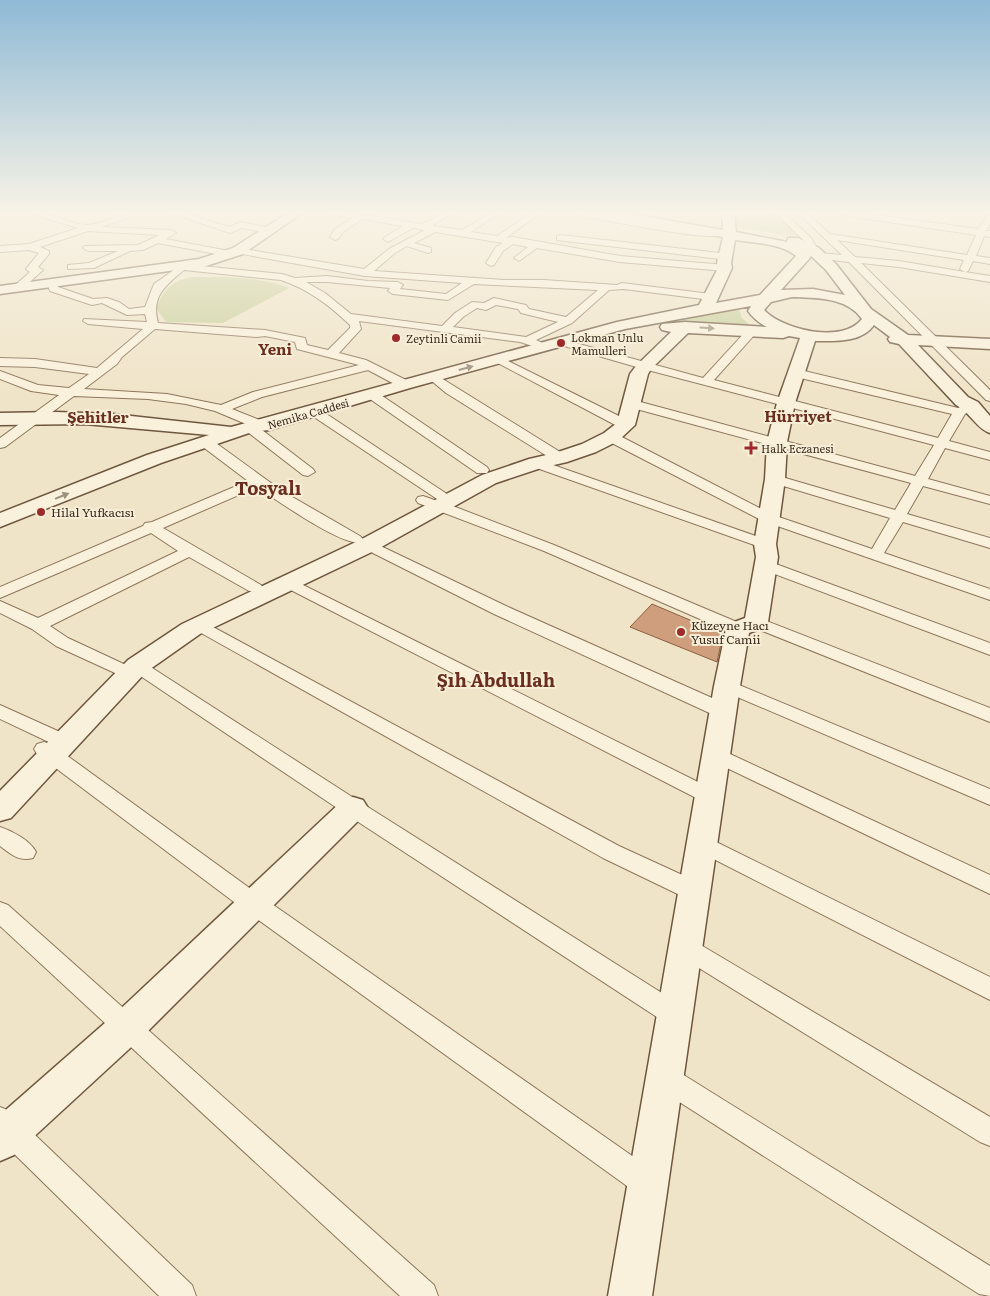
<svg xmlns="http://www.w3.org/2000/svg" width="990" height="1296" font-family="Literata,serif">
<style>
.green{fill:#c9cf9b}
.building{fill:#cf9f7d;stroke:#8d5f41}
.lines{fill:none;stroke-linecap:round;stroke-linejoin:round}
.street-casing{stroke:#8d765c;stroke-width:2}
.secondary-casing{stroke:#6f573f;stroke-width:3}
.street{fill:#faf1dc;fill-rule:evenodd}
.secondary{fill:#faf1dc;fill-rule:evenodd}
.oneway{fill:#9c907e}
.poi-dot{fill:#9e2a2b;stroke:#f7eed8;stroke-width:2}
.labels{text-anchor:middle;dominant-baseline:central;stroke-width:4;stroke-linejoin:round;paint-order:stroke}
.far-poi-label{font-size:11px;fill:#3d2e20;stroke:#f7eed8;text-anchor:start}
.far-street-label{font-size:11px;fill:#3d2e20;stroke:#f7eed8}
.poi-label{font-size:12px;fill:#3d2e20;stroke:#f7eed8;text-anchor:start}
.far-district-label{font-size:15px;font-weight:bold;fill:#6b2e1e;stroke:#f7eed8}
.district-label{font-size:18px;font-weight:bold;fill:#6b2e1e;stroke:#f7eed8}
</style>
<rect width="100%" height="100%" fill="#f0e4c8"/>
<g class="green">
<path d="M735 213H774L798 234 793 237 733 226Z"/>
<path d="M195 277C227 277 259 276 289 288L223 323 166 322 156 308C165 288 173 279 195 277Z"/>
<path d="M739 310 742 318 754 329 679 323 683 317Z"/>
</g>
<path class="building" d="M652 604 723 634 717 662 630 627Z"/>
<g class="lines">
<g class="street-casing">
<g id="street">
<path d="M29 213C50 210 69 225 87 225 101 225 118 213 137 213L136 215 101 227 171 230 176 233 166 239 234 252 238 248 364 269 389 249 425 230 413 228 388 242 383 239 385 237 403 226 362 219 342 233 338 239 335 240 330 237 335 229 352 218 335 215 334 213C362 213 392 219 419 224 425 225 439 213 452 213L432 226 462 230 491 213H500L471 232 497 236 531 213H540L506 238 513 237 620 256 725 265 730 268 725 271 620 262 537 248 519 261 514 258 528 247 513 244 503 251 494 265 491 266 486 263 496 247 503 243 435 232 414 243 431 248V252L428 253 407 246 395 253 374 271 504 280H544L617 285 622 283 711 294 716 297 711 300 624 289 609 290 572 323 536 340 551 347 545 350 520 342 359 321 361 329 339 353 366 360 408 381 410 384 408 387H400L368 370 262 397 232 409 267 423 268 426 267 429 262 430 313 469 315 472 308 476 303 475 245 430 243 427 246 424 215 411 186 404 148 399 74 396 5 447 0 448V438L59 395 31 391 0 379V371L38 385 69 388 89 374 35 367 0 366V358L35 359 97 368 143 329 88 324 83 321 84 319 147 322 145 314 127 315 102 303 92 305 50 291 47 283 52 280 56 281 58 287 93 299 107 298 119 302 129 309 145 307 154 284 182 264 282 274 295 278 327 276 368 281 398 282 403 285 400 289 446 294 462 283 365 276 236 253 232 257 158 243 143 250 130 251 94 268 68 269V265L89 263 118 251H88L83 248 85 246 138 245 160 235 88 231 40 247 49 251V254L38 267 43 270 21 290 17 291 12 288 30 272 26 269 39 253 29 250 0 252V246L29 244 78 228ZM184 270 281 280C308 289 329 305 350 325V328L328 350 307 345 305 338 265 330 158 323C151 296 165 286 184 270ZM306 282H327L390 288 388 291 393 294 448 300 474 284 598 290 566 317 529 309 526 305 494 298 484 303 472 302 455 313 442 326 351 314 325 293ZM496 305 518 309 521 313 558 322 526 337 453 327 463 317 477 308 486 310ZM155 329 257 337 265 336 295 342 297 349 359 365 253 392 221 405 167 394 84 389 117 364 122 357Z"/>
<path d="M171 213H183L229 227 241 222 270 228 271 230 267 233 242 228 230 233Z"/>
<path d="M577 213C607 209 657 225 689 229 699 230 716 228 724 234 713 243 602 219 581 216Z"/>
<path d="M776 213H785L811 238 819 251 817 253H811L804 241Z"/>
<path d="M798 213H807L830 234 967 255 976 235 848 216 844 213H863L978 229 987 216 990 215V224L986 231H990V237L984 236 976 256 990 258V264L973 261 968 271 965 272 990 276V282L899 267 861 263 990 390V401L986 400 849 262 816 258V254L819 253 842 255ZM837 240 964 260 960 269 965 272 899 261 855 257Z"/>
<path d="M560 235 720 253 725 256 720 259 557 240V236Z"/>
<path d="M752 328 758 331 756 333 714 380 938 438 952 414 792 376 790 373 796 369 958 408 968 403H976L978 406 965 414 949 441 990 452V460L945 448 928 479 990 496V504L923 486 907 514 990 538V548L903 522 884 553 990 589V600L763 521 606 440 604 437 606 434H616L773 515 872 549 890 518 770 482 768 479 775 475 895 510 911 483 629 407 627 404 633 400 915 476 934 445 640 368 557 344 555 342 561 339 703 378 748 329Z"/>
<path d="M498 356 631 422 632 425 626 429 621 428 494 361 492 359Z"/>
<path d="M433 373 565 455 567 458 565 461H555L446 393 427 377Z"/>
<path d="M371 390 375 391 487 467 489 470 487 473H477L367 397 365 394 367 391Z"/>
<path d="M315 408 319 409 456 500 454 503H445L554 545 744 625 747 629 744 633 738 634 732 633 544 551 418 503 416 500 418 497 423 496 443 503 311 415 309 412 311 409Z"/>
<path d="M204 437 209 438 282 491 360 536 363 539 360 542C343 547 275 499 257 487L163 528 261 585 263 588 261 591H249L189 557 50 626 68 638 128 666 131 662 137 660 143 662 360 802 684 1007 687 1015 684 1023 675 1026 666 1023 346 814 130 669 127 673 121 675 115 673 56 646 32 629 0 613V601L38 618 178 551 151 533 0 598V587L143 526 145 523 152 522 248 481 199 444 197 441Z"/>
<path d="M536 459 770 541 773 544 770 547H760L531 466 529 463Z"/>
<path d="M368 540 506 606 730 706 732 711 730 716 723 717 716 716 494 614 363 548 360 545 363 542Z"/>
<path d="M765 560 990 643V655L759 568 757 565 759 562Z"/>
<path d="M289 578 716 791 719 796 716 801 709 804 702 801 283 586 281 583 283 580Z"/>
<path d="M756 617 990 708V722L750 626 748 622 750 618Z"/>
<path d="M200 620 619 846 702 884 705 891 702 898 694 900 686 898 603 858 194 629 191 625 194 621Z"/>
<path d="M727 680 990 789V805L721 690 718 686 721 682Z"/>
<path d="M0 705 60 732 63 737 60 742 53 744 0 719Z"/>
<path d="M44 742 51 744 262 897 658 1174 662 1184 658 1194 648 1198 638 1194 246 911 37 754 34 749 37 744Z"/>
<path d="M715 747 990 875V894L708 759 705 754 708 749Z"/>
<path d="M0 827C12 831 30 840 36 852L33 858C19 862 11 854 0 846Z"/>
<path d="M702 835 990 977V1000L694 849 691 843 694 837Z"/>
<path d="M0 902 8 905 434 1285 438 1296H400L0 926Z"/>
<path d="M686 938 694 941 990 1117V1146L980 1142 678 955 674 948 678 941Z"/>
<path d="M665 1065 674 1069 990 1266V1296L979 1294 656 1087 652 1078 656 1069Z"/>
<path d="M0 1107 10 1111 192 1285 196 1296H159L0 1140Z"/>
</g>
</g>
<g class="secondary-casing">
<g id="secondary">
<path d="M288 213H302L243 254 206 266 0 294V286L199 259 233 248Z"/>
<path d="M601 213H626L723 230 722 213H734L736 232 787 242 788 238H798L819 248 836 264 871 309 908 335 990 339V349L918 345 968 397 978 402 990 416V433C977 429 970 412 956 405L899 344 890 342 888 339 890 337 874 325C861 343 835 341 815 341L795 403 787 442 785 479 776 544 778 557 768 622 765 627 749 633 740 686 652 1296H608L714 686 726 629 729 624 745 618 756 557 754 544 765 479 767 442 777 403 800 338 789 336 783 338 688 333 651 369 648 374 635 425 618 441 596 452 567 462 541 468 496 483 376 550 200 634 146 672 11 818 0 821V791L128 660 182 624 360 540 482 475 529 459 555 453 582 444 604 433 617 423 630 374 636 366 671 332 662 330 660 327 662 324 685 322 767 327C759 323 753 318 748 311L751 306 625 329 410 388 269 430 252 432 161 463 0 527V513L147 455 209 435 85 424 0 425V413L56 412 113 414 231 427 617 322 699 305 718 268 717 263 723 237 607 217ZM735 240C754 243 781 243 796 256L760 295 716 303 732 268 731 263ZM809 254 826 270 845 295 813 289 781 290 809 259 811 256ZM792 297C816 298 847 297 862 319 843 344 783 330 764 310L771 302Z"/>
<path d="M353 797 363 800 368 808 363 816 140 1039 14 1155 0 1161V1115L114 1015 343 800Z"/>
</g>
</g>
<use href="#street" class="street"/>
<use href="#secondary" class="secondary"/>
</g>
<defs><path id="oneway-solid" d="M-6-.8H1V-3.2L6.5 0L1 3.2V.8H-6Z" transform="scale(1.25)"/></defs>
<g class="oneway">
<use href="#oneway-solid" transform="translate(707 328) rotate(3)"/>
<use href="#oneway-solid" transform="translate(466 368) rotate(-15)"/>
<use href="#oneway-solid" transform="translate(62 496) rotate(-22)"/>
</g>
<linearGradient id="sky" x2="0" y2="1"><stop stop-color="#8fbad6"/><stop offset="0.54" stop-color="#f8f3e6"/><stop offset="1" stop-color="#f8f3e6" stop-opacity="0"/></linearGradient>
<rect width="990" height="394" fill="url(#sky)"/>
<g class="poi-dot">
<circle cx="396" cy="338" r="5"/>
<circle cx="561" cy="343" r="5"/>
<path d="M748.5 440.5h5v5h5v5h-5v5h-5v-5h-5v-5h5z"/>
<circle cx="41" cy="512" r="5"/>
<circle cx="681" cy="632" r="5"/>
</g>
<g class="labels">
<g class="far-poi-label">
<text x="571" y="337">Lokman Unlu<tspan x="571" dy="13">Mamulleri</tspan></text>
<text x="406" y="338">Zeytinli Camii</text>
<text x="761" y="448">Halk Eczanesi</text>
</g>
<g class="far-street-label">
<text transform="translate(308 413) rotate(-16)">Nemika Caddesi</text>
</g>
<g class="poi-label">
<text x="51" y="512">Hilal Yufkacısı</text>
<text x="691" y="625">Küzeyne Hacı<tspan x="691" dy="14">Yusuf Camii</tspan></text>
</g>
<g class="far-district-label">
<text x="275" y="348">Yeni</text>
<text x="798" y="415">Hürriyet</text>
<text x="98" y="416">Şehitler</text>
</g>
<g class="district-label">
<text x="268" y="487">Tosyalı</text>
<text x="496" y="679">Şıh Abdullah</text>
</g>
</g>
</svg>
